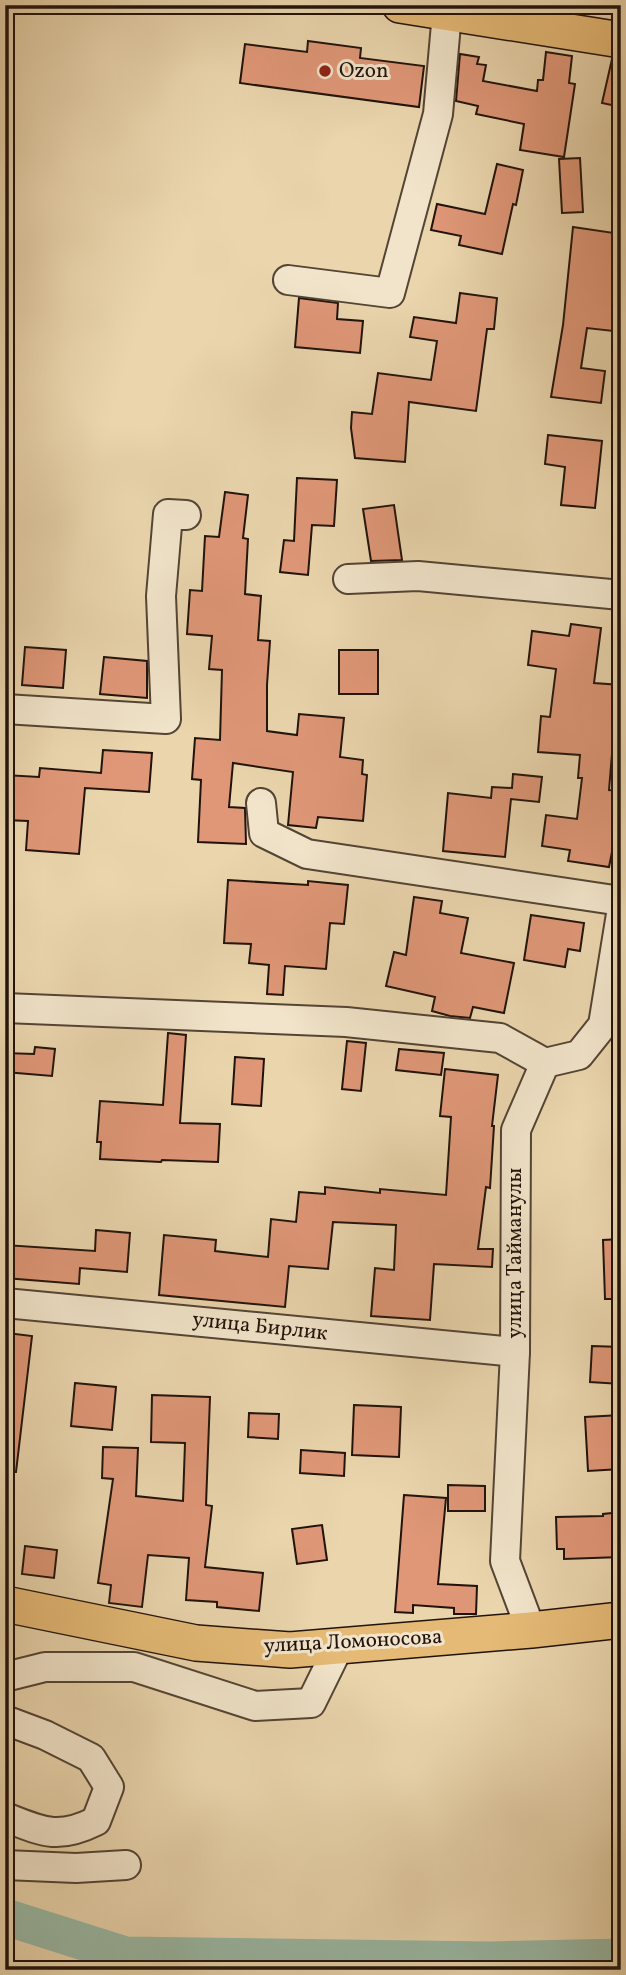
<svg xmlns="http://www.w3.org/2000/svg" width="626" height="1975" font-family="Vollkorn,serif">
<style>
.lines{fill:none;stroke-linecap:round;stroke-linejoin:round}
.river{stroke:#99b9a5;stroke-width:37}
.building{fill:#df9777;stroke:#21130c;stroke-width:2}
.minor-casing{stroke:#534434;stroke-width:32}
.major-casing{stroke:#21130c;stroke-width:38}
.minor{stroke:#f1e4ca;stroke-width:28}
.major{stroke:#e5ba76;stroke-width:35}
.poi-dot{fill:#8f2418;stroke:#f1e4ca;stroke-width:2.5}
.labels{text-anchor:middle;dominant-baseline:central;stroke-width:6;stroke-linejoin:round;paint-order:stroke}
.poi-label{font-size:21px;fill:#21130c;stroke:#f1e4ca;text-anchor:start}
.street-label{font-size:21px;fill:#21130c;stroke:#f1e4ca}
</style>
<rect width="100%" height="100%" fill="#ead5ad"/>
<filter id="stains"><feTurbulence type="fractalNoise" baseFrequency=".00286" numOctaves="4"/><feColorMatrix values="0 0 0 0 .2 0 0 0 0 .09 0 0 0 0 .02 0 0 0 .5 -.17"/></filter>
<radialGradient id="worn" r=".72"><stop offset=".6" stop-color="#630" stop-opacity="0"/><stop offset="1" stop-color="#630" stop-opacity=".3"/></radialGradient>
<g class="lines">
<path class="river" d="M5 1917 125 1955 491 1960 621 1957"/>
</g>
<g class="building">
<path d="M308 41 361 48 360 58 424 66 419 107 240 83 245 44 307 52Z"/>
<path d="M546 52 572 56 569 83 575 84 564 157 520 150 524 124 476 114 478 106 456 101 460 54 479 57 477 64 486 65 483 81 537 91 538 80H543Z"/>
<path d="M612 59 621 60V107L602 103Z"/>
<path d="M580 158 583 212 562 213 559 159Z"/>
<path d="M497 164 523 170 516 205 513 204 502 254 459 245 461 236 431 230 437 204 485 214Z"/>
<path d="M573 227 621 234V269L613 331 587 328 581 368 605 371 601 403 551 397 563 325Z"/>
<path d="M460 293 497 298 494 329H487L476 411 409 402 405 462 355 458 351 428 352 412 372 414 378 373 431 380 437 341 410 337 414 317 456 323Z"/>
<path d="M299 298 338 303 337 319 363 321 360 353 295 347Z"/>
<path d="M548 435 602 441 595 508 561 505 565 467 545 464Z"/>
<path d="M297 478 337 480 334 526 312 525 308 575 280 572 284 540 294 541Z"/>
<path d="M225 492 248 495 243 538 248 539 245 594 261 596 258 640 270 641 267 685V731L297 735 299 714 344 718 340 757 363 760 362 774 367 775 363 821 318 817 316 828 288 825 293 772 233 763 229 807 245 808 246 844 198 842 201 780 192 779 195 738 220 740 222 670 209 669 212 636 187 634 190 590 202 591 205 536 219 537Z"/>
<path d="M394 505 402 560 371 561 363 509Z"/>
<path d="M571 624 601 628 594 683 621 685V743L613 742 609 790 621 791V807L609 867 568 861 570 850 542 846 546 815 577 819 582 778H578L580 755 538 752 541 716 550 717 556 669 528 665 532 631 569 636Z"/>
<path d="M25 647 66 650 63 688 22 685Z"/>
<rect x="339" y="650" width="39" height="44"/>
<path d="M104 657 147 661V698L100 694Z"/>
<path d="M103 750 152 753 149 792 85 788 79 854 26 850 28 821 5 820V775L39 777 40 768 101 773Z"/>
<path d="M513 774 542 777 539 802 511 799 505 857 443 851 448 793 491 798 492 787 512 788Z"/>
<path d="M228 880 308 885V881L348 885 344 924 330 923 326 969 285 966 283 995 267 994 269 965 249 963 251 944 224 943Z"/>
<path d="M414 897 442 901 440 913 468 918 461 953 514 963 504 1013 473 1007 470 1018 450 1016 432 1011 435 997 386 986 394 952 406 955Z"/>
<path d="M531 915 584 923 580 951 568 949 565 967 524 960Z"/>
<path d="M168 1033 186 1035 180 1123 220 1124 218 1162 162 1160 161 1162 100 1159 101 1142H97L100 1101 163 1105Z"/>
<path d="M347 1041 366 1043 361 1091 342 1089Z"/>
<path d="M35 1047 55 1049 52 1076 5 1072V1053L34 1054Z"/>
<path d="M399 1049 444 1053 441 1075 396 1070Z"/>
<path d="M235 1057 264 1059 261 1106 232 1104Z"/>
<path d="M445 1069 498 1075 492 1126H494L490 1188 486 1187 478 1249H493L492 1267 434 1264 430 1320 371 1316 375 1268 394 1270 396 1225 333 1222 328 1269 289 1266 285 1307 159 1295 164 1235 216 1240 215 1251 268 1257 271 1219 296 1222 299 1192 325 1194V1187L380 1193V1189L446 1195 451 1117 440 1116Z"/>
<path d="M96 1230 130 1233 127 1272 80 1268 79 1284 5 1278V1245L95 1251Z"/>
<path d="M621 1239V1299H605L603 1240Z"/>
<path d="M7 1333 32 1336 16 1472H5V1352Z"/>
<path d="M592 1346 621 1347V1384L590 1382Z"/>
<path d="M75 1383 116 1387 112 1430 71 1426Z"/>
<path d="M152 1395 210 1397 206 1505 212 1506 205 1567 263 1573 259 1611 217 1607V1602L186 1600 189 1558 148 1555 142 1607 109 1603 111 1585 98 1583 113 1479 102 1478 103 1447 138 1448 136 1496 183 1501 185 1443 151 1442Z"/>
<path d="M354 1405 401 1407 399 1457 352 1455Z"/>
<path d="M249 1413 279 1414 278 1439 248 1437Z"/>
<path d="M621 1415V1469L588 1471 585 1417Z"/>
<path d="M301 1450 345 1453 344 1476 300 1473Z"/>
<path d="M448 1485 485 1486V1511H448Z"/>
<path d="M404 1495 446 1498 438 1584 477 1586 476 1614H454V1608L413 1605V1613L395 1612Z"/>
<path d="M621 1512V1557L564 1559V1549H557L556 1517 603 1516V1514Z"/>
<path d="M322 1525 327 1560 297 1564 292 1529Z"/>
<path d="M25 1546 57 1550 54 1578 22 1574Z"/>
</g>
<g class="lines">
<g class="minor-casing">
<g id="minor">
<path d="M288 280 390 293 438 114 447 13"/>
<path d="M348 579 418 576 621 595"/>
<path d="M5 709 166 719 161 596 168 514 186 515"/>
<path d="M261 803 264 833 307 854 621 901"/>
<path d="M5 1008 346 1022 500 1038 545 1063"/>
<path d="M5 1303 515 1352"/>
<path d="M531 1630 505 1561 515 1352 516 1130 545 1063 579 1055 603 1025 621 914"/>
<path d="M5 1677 45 1667H134L255 1706 311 1703 339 1646"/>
<path d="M5 1720 45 1735 91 1758 109 1787 96 1821C58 1840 43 1832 5 1817"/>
<path d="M5 1865 76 1868 126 1865"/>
</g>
</g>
<g class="major-casing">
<g id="major">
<path d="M400 5 621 40"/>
<path d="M5 1604 196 1643 290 1650 531 1630 621 1620"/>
</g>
</g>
<use href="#minor" class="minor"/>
<use href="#major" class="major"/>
</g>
<circle class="poi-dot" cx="325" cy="71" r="7"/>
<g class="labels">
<g class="poi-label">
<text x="339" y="71">Ozon</text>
</g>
<g class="street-label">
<text transform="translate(515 1253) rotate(-90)">улица Тайманулы</text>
<text transform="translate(260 1327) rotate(6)">улица Бирлик</text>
<text transform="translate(353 1642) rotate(-3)">улица Ломоносова</text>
</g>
</g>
<rect width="626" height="1975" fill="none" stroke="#ead5ad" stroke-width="28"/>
<rect x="7" y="7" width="612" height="1961" fill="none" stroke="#21130c" stroke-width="3.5"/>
<rect x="14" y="14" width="598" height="1947" fill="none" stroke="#21130c" stroke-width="2"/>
<rect width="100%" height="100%" filter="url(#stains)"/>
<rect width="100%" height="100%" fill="url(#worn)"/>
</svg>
